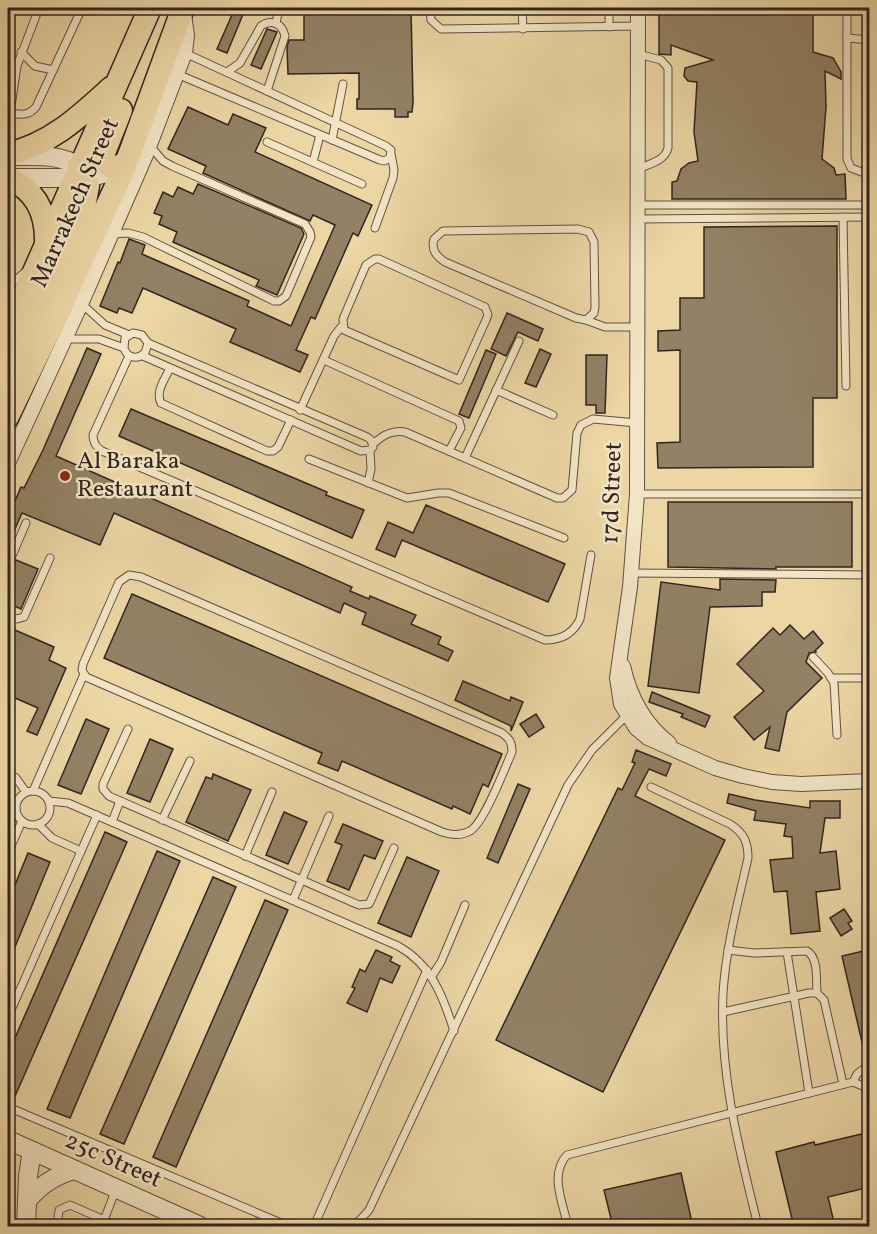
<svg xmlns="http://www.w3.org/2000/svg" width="877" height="1234" font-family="Vollkorn,serif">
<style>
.building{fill:#928164;stroke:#32241f;stroke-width:1.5}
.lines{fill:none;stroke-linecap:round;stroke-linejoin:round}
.service-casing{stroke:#605040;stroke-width:9}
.minor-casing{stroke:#605040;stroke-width:16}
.tertiary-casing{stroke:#605040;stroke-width:20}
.primary-casing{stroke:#32241f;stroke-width:25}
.service{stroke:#f2e4c4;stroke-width:7}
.minor{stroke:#f2e4c4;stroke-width:14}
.tertiary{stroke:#f2e4c4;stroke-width:18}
.primary{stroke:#ebd6a4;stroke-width:22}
.poi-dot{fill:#8f2418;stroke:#f2e4c4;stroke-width:2}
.labels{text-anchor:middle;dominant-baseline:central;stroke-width:5;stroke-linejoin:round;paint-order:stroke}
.street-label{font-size:24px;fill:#32241f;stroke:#f2e4c4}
.poi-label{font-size:24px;fill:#32241f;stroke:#f2e4c4;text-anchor:start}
</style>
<rect width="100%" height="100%" fill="#ebd6a4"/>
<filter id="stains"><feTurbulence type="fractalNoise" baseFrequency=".00333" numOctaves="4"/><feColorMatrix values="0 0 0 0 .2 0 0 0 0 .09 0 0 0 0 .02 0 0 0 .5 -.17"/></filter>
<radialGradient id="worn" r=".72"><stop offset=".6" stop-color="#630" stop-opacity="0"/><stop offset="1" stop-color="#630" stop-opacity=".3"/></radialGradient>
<g class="building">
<path d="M235 8 244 12 227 53 217 49Z"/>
<path d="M304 8H411L413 102 412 112H408V117H395V109H357V99H359V73L288 74 287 47 289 40H304Z"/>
<path d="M659 8H813V52L833 58 841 72V79L825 71 826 107 822 159 834 168 836 175 845 174 846 199H672V182L677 181 681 169 689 163 698 161 694 132 697 82 688 81 684 76 685 68 713 60 671 45V55L659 54Z"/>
<path d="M267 29 277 32 261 69 251 65Z"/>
<path d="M188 107 228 125 233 114 266 128 255 152 372 205 358 236 353 233 315 319 311 317 296 350 308 355 300 372 230 342 236 329 143 288 132 313 119 308 117 313 100 306 118 262 120 263 129 239 145 245 142 254 249 301 247 306 291 326 335 225 313 215 310 221 203 173 206 166 168 149Z"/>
<path d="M198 184 301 228 304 234 277 295 256 286 259 280 173 242 177 232 159 224 162 216 154 213 163 192 173 197 178 187 193 194Z"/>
<path d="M837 226V398H813V467L658 468 657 443 680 442V350L658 351V331L680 330V298H704V227Z"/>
<path d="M507 313 543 329 538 341 518 332 506 356 491 349Z"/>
<path d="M87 348 101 354 56 456 352 587 350 591 369 599 370 596 416 615 411 624 441 637 438 644 453 651 448 661 362 624 366 613 344 603 340 613 114 513 100 545 22 513 8 545V521L12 508 21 487 24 488 43 450Z"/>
<path d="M540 349 551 354 536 387 525 383Z"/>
<path d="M486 350 496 354 469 418 459 414Z"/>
<path d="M586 355H607L605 413H596V405H586Z"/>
<path d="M131 409 327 492 326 495 364 510 352 538 119 436Z"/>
<path d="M668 502H852V567H776V569L668 567Z"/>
<path d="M426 505 565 564 548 602 402 540 395 557 376 549 388 522 413 533Z"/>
<path d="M16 560 38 569 21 609 8 603V570L12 569Z"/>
<path d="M720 579 776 580 775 592H762V606L710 607 699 693 648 686 661 582 720 590Z"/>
<path d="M132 594 502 754 488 787 483 784 470 814 453 806 452 809 342 761 338 771 318 763 322 753 104 658Z"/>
<path d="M790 625 804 639 813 631 823 643 815 651 816 652 809 653 806 662 822 678 787 712 779 751 765 748 770 727 754 740 734 717 764 691 737 664 773 628 780 635Z"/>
<path d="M8 627 54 647 49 660 66 668 37 735 27 731 38 708 8 695Z"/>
<path d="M463 681 510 701 511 697 523 702 511 731V726L455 700Z"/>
<path d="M652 692 710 716 705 727 681 717 683 714 649 702Z"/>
<path d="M536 714 544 727 529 737 520 724Z"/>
<path d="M86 719 109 729 81 794 58 785Z"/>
<path d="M150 739 173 749 150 802 127 793Z"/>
<path d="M636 750 671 764 666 776 649 769 635 796 725 840 603 1092 496 1040 618 788 622 790 635 763 632 762Z"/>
<path d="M213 774 251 790 228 841 186 822 206 777 212 779Z"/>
<path d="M518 784 530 789 498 863 487 858Z"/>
<path d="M729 794 755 800 810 808V801H840V818H825L820 853 836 851 840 889 816 892 820 931 791 934 787 891 774 892 770 860 793 858 792 837 784 836 786 824 754 820 756 811 727 803Z"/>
<path d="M284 812 307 822 288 864 266 855Z"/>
<path d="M343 824 383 841 375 859 364 855 349 890 327 881 342 845 335 842Z"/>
<path d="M105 832 127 842 12 1103 8 1101V1054Z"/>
<path d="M157 851 180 861 70 1118 47 1109Z"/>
<path d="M28 853 50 862 8 964V902Z"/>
<path d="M407 857 439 871 411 937 378 923Z"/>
<path d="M213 877 236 887 124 1144 100 1134Z"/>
<path d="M265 900 288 910 176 1167 153 1157Z"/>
<path d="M844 909 852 921 848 923 852 929 841 936 830 918Z"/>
<path d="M376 950 392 957 390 961 400 966 392 983 380 978 367 1012 347 1003 355 988 352 987 360 969 365 972Z"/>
<path d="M864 951 870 976V1055H865L842 956Z"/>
<path d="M870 1132V1187L828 1197 835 1227H794L776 1152 814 1142 815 1145Z"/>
<path d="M681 1173 693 1227H613L604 1190Z"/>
</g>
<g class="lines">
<g class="service-casing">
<g id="service">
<path d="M430 8 431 20 441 29 638 26"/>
<path d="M522 8 523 29"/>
<path d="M609 8V27"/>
<path d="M847 8V159L851 168 870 175"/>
<path d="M430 10 537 8"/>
<path d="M276 23 279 8"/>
<path d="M847 38 870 40"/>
<path d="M21 52 35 66 53 70"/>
<path d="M227 72 240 63 261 26C271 19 282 23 285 36L267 91"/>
<path d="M177 74 380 160 384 161 390 158 391 150 386 146 185 53"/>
<path d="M8 113C19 114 28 117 36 107L82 8"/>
<path d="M10 113 17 66 39 8"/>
<path d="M332 140 343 84"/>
<path d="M267 142 362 184"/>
<path d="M313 162 320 135"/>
<path d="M638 169C649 164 665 161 668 148V68L661 60 638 54"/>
<path d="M638 205H870"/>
<path d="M843 217 846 386"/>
<path d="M638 219 870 217"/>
<path d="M375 228 393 178 394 170 391 154"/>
<path d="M578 229 589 232 594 242 595 307 594 313 586 320 576 318 445 262C436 256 431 250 434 239L443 231Z"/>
<path d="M112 234 128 233 143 237 274 301H279L286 296 311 237 310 232 305 224 172 166 163 161 151 147"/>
<path d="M375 259H379L485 307 488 315 486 320 459 380 344 330 343 319 366 265Z"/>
<path d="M8 287 26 271"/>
<path d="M82 304 105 325 129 335"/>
<path d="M586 320 605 327H637"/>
<path d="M65 339H99L124 348C127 358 137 360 145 353L148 343 142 335 133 333 125 338 124 348"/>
<path d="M129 356 93 435C93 443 96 447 102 451L545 640C561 640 573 634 580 619L591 555"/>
<path d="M143 356 361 451 370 450 373 447 371 440 367 437 148 343"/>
<path d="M324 360 459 421 461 428 449 451"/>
<path d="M170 368C165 379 155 392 161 403L267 451H273L278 447 291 420"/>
<path d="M496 390 553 415"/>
<path d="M300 410 334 336 342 326"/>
<path d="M373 444C383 435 392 430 405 432L557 498H563L572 490 577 433 581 425 593 419 637 423"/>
<path d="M465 458 519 341"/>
<path d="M309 459 407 498 438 493H449L564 538"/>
<path d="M368 483 371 469 370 450"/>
<path d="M637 494H870"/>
<path d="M8 565 26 523"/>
<path d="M631 573 870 575"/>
<path d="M129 575 141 577 502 733C510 739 512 743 512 752 504 770 484 823 470 831 460 836 452 835 442 832L86 677 82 670 83 664 119 582Z"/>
<path d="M8 615 17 619 24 617 50 558"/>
<path d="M813 657 828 673 834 683 837 735"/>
<path d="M831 678H870"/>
<path d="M128 729 103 784V789L109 796 359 905 369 904 371 900 394 848"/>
<path d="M8 773 16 778 26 792"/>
<path d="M651 787 730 824C744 833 748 842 748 858 738 902 726 947 723 993 719 1073 739 1149 758 1226"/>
<circle cx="33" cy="808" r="17"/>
<path d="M33 791 84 674"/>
<path d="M49 801 68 803 398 946C431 964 443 996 454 1031"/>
<path d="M162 820 190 761"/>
<path d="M112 822 120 801"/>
<path d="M38 824 52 838 81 851"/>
<path d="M8 853 22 821"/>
<path d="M245 856 272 792"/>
<path d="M293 900 329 816"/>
<path d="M728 950 754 953 807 951C819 958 816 981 817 993"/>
<path d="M787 952 809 1093"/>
<path d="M432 976 441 962 465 905"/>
<path d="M723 1012 809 993H817L824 1000 843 1084"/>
<path d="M8 1017 97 815"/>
<path d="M853 1082 857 1074 870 1064"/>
<path d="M8 1107 288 1226"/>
<path d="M104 1220 116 1189"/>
<path d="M57 1226 59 1210 70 1205 118 1226"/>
<path d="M314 1226 427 970"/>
<path d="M350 1226 360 1220 369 1210 568 785 592 750 626 716"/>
<path d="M568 1226C563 1204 549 1174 567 1155L853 1082 870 1089"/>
</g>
</g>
<g class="minor-casing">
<g id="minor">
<path d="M638 8 637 494 630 587 617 678 621 704 636 728 648 738 715 768 743 776 772 782 801 784 870 781"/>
<path d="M8 463 81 304 146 155 185 53 187 35 184 14"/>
<path d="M623 666C630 697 643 723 669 743"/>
</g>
</g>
<g class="tertiary-casing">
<g id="tertiary">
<path d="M14 156C38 156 58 154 79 166"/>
<path d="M8 178H86L124 169"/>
<path d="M8 1140 200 1226"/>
<path d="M27 1201C40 1185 54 1176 74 1170"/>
<path d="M26 1226 28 1176 32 1151"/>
</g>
</g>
<g class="primary-casing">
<g id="primary">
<path d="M121 110 102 158 105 162 113 168 123 165 127 160"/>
<path d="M8 154C51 144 79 117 111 88"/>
<path d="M8 178C35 190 46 211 46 240"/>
<path d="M8 331 150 8"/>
<path d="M8 380 85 202 88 186 79 166"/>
<path d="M8 416 49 331 124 169 183 8"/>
</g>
</g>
<use href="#service" class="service"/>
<use href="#minor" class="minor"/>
<use href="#tertiary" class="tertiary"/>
<use href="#primary" class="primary"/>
</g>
<circle class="poi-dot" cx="65" cy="476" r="6"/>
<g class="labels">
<g class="street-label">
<text transform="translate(76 203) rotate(-66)">Marrakech Street</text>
<text transform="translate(613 493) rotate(-88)">17d Street</text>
<text transform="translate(113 1161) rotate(24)">25c Street</text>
</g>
<g class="poi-label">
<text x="77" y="462">Al Baraka<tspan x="77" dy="28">Restaurant</tspan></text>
</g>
</g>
<rect width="877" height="1234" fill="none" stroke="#ebd6a4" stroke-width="30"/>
<rect x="9" y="9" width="859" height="1216" fill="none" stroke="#32241f" stroke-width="3"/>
<rect x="15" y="15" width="847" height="1204" fill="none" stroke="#32241f" stroke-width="1.5"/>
<rect width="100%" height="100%" filter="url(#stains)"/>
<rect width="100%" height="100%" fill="url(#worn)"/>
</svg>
